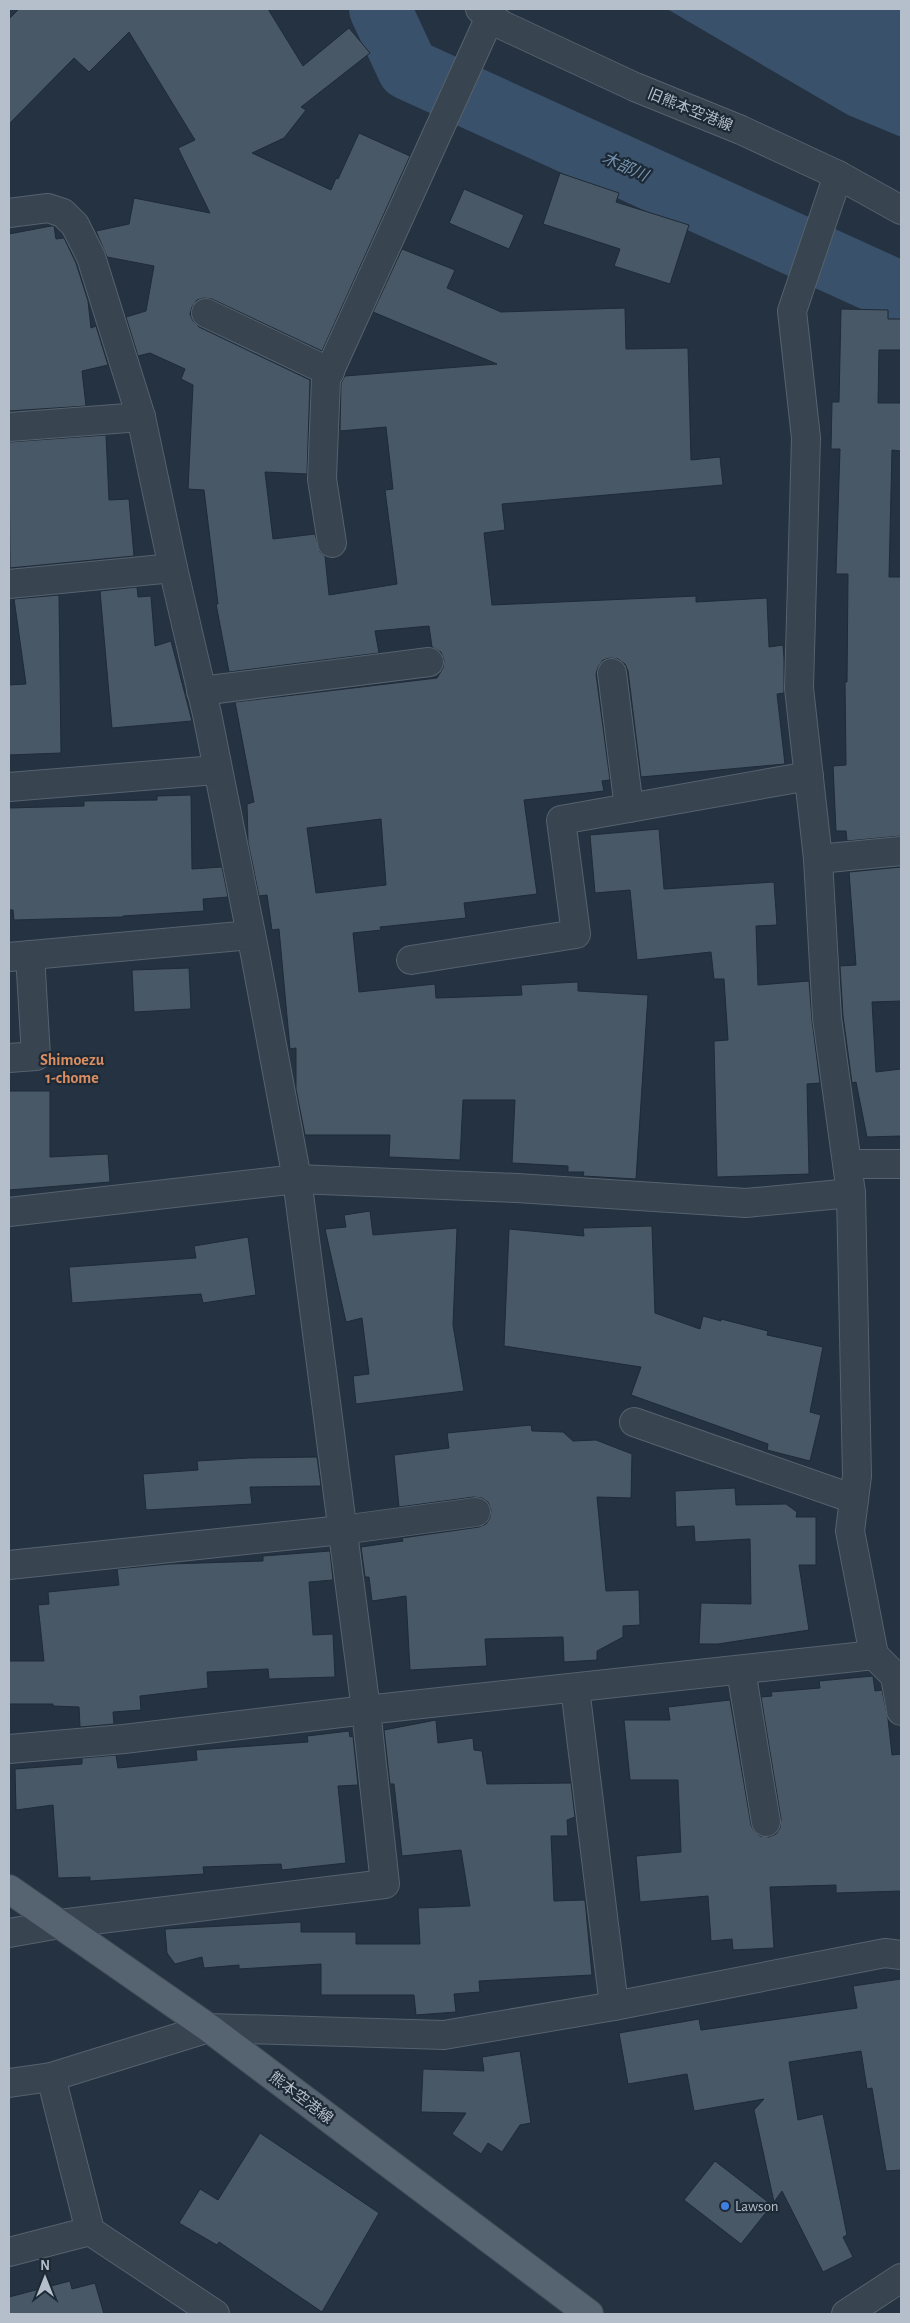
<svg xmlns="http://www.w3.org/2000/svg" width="910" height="2323" font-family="'Alegreya Sans','Noto Sans JP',sans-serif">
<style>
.water{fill:#39516a}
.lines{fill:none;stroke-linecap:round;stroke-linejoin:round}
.river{stroke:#39516a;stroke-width:62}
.building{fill:#485867;stroke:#1f2b37;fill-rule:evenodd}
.minor-casing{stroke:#56626e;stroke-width:30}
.major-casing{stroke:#424d59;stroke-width:30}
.minor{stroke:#384450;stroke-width:28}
.major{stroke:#566370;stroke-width:28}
.shop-dot{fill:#3f7fe0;stroke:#1d2935;stroke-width:2}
.labels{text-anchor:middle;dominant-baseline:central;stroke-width:4.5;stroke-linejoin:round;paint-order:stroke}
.street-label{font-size:15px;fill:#b5bfcb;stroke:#1d2935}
.poi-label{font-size:15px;fill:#b5bfcb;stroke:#1d2935;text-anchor:start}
.water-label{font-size:16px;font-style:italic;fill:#7492af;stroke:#1d2935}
.neighbourhood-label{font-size:16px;font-weight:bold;fill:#d98d61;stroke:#1d2935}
</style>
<rect width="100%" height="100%" fill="#243241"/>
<path class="water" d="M667 9H901V137L848 115Z"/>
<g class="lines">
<path class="river" d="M380 9 408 69 901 293"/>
</g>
<g class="building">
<path d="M19 9H268L303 66 349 28 370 53 301 107 306 110 284 138 252 153 331 190 336 178 338 179 359 133 410 156 322 351 212 299 204 298 197 300 192 307 190 314 193 321 199 327 310 380 307 474 265 472 273 539 315 534 320 552 325 556 329 595 397 584 385 490 393 489 386 427 340 431 341 383 345 376 497 364 373 312 402 249 455 270 447 288 501 312 625 308 626 349 688 348 691 460 720 457 723 485 502 504 505 530 484 533 492 605 696 596V602L767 598 769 647 783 645 784 658V693L777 694 785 764 641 777 628 671 625 664 618 659 610 658 603 660 598 667 596 674 610 780 602 781 604 791 524 800 537 894 464 903 466 918 380 927 381 930 353 933 359 992 435 984 436 998 522 995 521 985 578 982V991L648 995 636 1179 583 1176 584 1172H568V1166L512 1163 515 1100H463L460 1160 389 1157 390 1135H305L296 1089V1048L290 1049 279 929 272 930 267 895 259 896 248 842 247 804 254 802 235 702 437 678 443 668 444 660 441 652 432 647 429 626 375 631 379 653 229 672 216 604H218L204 490 188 489 193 385 181 379 185 369 150 353 138 356 126 317 146 311 154 266 107 257 96 231 129 224 134 198 210 213 178 148 195 140 129 32 89 72 74 58 9 124V19ZM381 819 386 885 316 893 307 828Z"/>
<path d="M560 173 619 193 616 202 689 225 670 284 614 266 620 249 543 224Z"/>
<path d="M464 189 524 215 509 249 449 223Z"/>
<path d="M51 226H54L56 239 64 238 76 263 88 301 91 328 96 326 108 365 82 371 86 406 9 411V234Z"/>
<path d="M841 309 888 310V319H901V350H879L878 403H901V451L892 450 889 577H901V836L847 841 846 831H836L833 766 846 765 845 682H847L848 574H836L840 449H831L832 402H839Z"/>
<path d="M106 435 109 500 129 499 134 556 10 568 9 442Z"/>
<path d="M137 587 138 597 151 596 155 646 171 641 192 721 112 728 100 591Z"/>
<path d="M59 595 61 753 9 755V685L26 684 14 599Z"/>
<path d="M191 795 192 869 222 867 228 897 203 899 204 911 123 916V917L14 920 13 910H9V808L84 806V801L157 800V796Z"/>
<path d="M659 829 664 889 774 882 777 925 756 926 758 985 809 981 812 1020 820 1083 807 1084 809 1174 717 1177 714 1041 728 1040 724 979H714L711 952 637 960 630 890 595 893 590 835Z"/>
<path d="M901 867V1001L872 1002 876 1072 901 1069V1136L867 1137 856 1082 852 1083 843 1016 840 966 856 965 849 872Z"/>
<path d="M189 968 191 1009 134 1012 132 970Z"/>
<path d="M9 1091H50V1157L108 1154 110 1182 9 1190Z"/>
<path d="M370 1211 373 1235 457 1228 453 1325 464 1391 356 1404 353 1376 369 1374 362 1318 346 1322 325 1229 346 1227 344 1215Z"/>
<path d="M652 1226 655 1313 700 1329 703 1316 721 1321V1319L768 1331 767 1335 823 1347 810 1412 821 1415 810 1461 767 1450 768 1444 631 1395 641 1367 504 1346 509 1229 584 1236 583 1228Z"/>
<path d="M248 1237 256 1295 203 1303 201 1294 72 1303 69 1267 196 1258 194 1246Z"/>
<path d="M531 1425 532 1431 563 1432 573 1441 596 1440 632 1454 631 1498 597 1497 606 1591 639 1590 640 1625 623 1626V1637L597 1651V1660L564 1662 563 1637 485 1639 487 1666 410 1670 406 1596 372 1601 369 1577H365L361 1547 403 1541 402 1538 479 1527 486 1524 490 1518 491 1510 488 1502 482 1498 474 1497 399 1507 394 1455 449 1448 447 1433Z"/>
<path d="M317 1457 321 1486 250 1487 252 1504 146 1510 143 1474 198 1470 197 1461 249 1458Z"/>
<path d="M735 1488 736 1505 786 1504 797 1512 796 1517H816V1565H799L809 1630 718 1644H699L701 1603 751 1604 750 1539 695 1542 694 1526 676 1527 675 1491Z"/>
<path d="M330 1551 333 1580 309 1582 313 1635 333 1634 335 1677 269 1679 268 1669 207 1672 208 1688 140 1696 141 1710 113 1712 114 1724 80 1727 79 1707 53 1706V1704H9V1661H44L38 1605 49 1604 48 1592 119 1585 117 1569 169 1564 263 1561V1556Z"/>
<path d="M873 1676 875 1691 882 1690 888 1719 892 1755 901 1754V1891L836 1893V1885L770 1887 774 1948 733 1950 732 1939 711 1941 708 1896 640 1902 636 1856 681 1852 678 1780H630L624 1720H670L668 1707 730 1700 751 1825 754 1831 760 1836 769 1837 776 1834 780 1828 781 1819 761 1697 772 1696 771 1692 820 1688 819 1681Z"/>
<path d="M436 1720 438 1743 473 1738 474 1750 482 1751 487 1784 571 1783 575 1817 567 1820 568 1836H551L554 1901 585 1900 592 1975 479 1981 480 1992 454 1994 456 2012 416 2015 414 1995H321V1964L239 1969V1965L204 1968 202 1957 175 1964 167 1953 165 1929 301 1922V1932H356V1944H420L418 1908 470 1906 461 1850 402 1856 394 1784H390L384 1730Z"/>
<path d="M349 1731 350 1737 353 1736 358 1785 338 1786 346 1863 282 1870 281 1864 203 1867 204 1874 90 1881V1877L58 1878 53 1805 16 1810 15 1769 82 1764V1758L116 1755 118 1768 197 1760 196 1750 308 1742 307 1736Z"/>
<path d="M901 1979V2170L886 2171 872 2088 867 2089 861 2051 789 2062 798 2120 823 2114 847 2235 843 2237 853 2257 823 2272 782 2191 774 2202 754 2110 764 2099 694 2111 687 2074 628 2084 619 2033 699 2019 701 2030 857 2008 853 1986Z"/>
<path d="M520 2051 531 2123 520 2125 502 2152 488 2143 481 2154 452 2134 466 2113 421 2112 423 2069 484 2071 482 2057Z"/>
<path d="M260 2133 379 2213 322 2312 219 2242 217 2245 179 2223 200 2189 218 2200Z"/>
<path d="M715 2161 772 2205 741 2244 684 2200Z"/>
<path d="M70 2281 72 2289 95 2283 104 2314H9V2297Z"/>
</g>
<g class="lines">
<g class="minor-casing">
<g id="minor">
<path d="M480 9 502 25 635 87 741 130 838 175 901 210"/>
<path d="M838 175 792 311 806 438 799 688 818 859 827 1018 851 1193 857 1476 850 1531 874 1655 895 1676 901 1711"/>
<path d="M9 213 48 208 63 213 75 225 91 257 141 417 173 568 207 714 255 954 297 1179 366 1710 385 1884 60 1924 9 1933"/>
<path d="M206 313 330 372"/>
<path d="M9 427 141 417"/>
<path d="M332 543 322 479 326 379 490 17"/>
<path d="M9 584 173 568"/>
<path d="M612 673 629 808"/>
<path d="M201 691 429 662"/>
<path d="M9 787 216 770"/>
<path d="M818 859 901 851"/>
<path d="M9 957 251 935"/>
<path d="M411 960 576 934 561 820 809 776"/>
<path d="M9 1058 36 1056 30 955"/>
<path d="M849 1164H901"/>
<path d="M9 1212 297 1179 517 1188 746 1203 851 1193"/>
<path d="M634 1422 854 1499"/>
<path d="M9 1565 342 1530 476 1512"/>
<path d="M741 1670 766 1822"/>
<path d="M575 1688 614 2006"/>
<path d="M9 1749 124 1739 366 1710 874 1655"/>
<path d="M51 2077 90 2231 215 2314"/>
<path d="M9 2083 51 2077 209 2028 444 2035 614 2006 885 1953 901 1955"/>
<path d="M9 2252 90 2231"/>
<path d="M846 2314 901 2278"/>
</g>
</g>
<g class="major-casing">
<path id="major" d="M9 1889 209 2028 589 2314"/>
</g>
<use href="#minor" class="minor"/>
<use href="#major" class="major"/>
</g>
<circle class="shop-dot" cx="725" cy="2206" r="5"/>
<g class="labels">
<g class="street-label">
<text transform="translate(690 110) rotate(22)">旧熊本空港線</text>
<text transform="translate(301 2098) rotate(37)">熊本空港線</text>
</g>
<g class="poi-label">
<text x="735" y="2206">Lawson</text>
</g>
<g class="water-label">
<text transform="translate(625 167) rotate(24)">木部川</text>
</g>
<g class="neighbourhood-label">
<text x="72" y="1060">Shimoezu<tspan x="72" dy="18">1-chome</tspan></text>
</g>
</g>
<rect width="910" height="2323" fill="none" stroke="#b5bfcb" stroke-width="20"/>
<g transform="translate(45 2278)" stroke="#1d2935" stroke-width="4" paint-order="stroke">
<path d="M0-4L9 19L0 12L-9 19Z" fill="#b5bfcb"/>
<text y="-8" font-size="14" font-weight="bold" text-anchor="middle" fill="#b5bfcb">N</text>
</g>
</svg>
